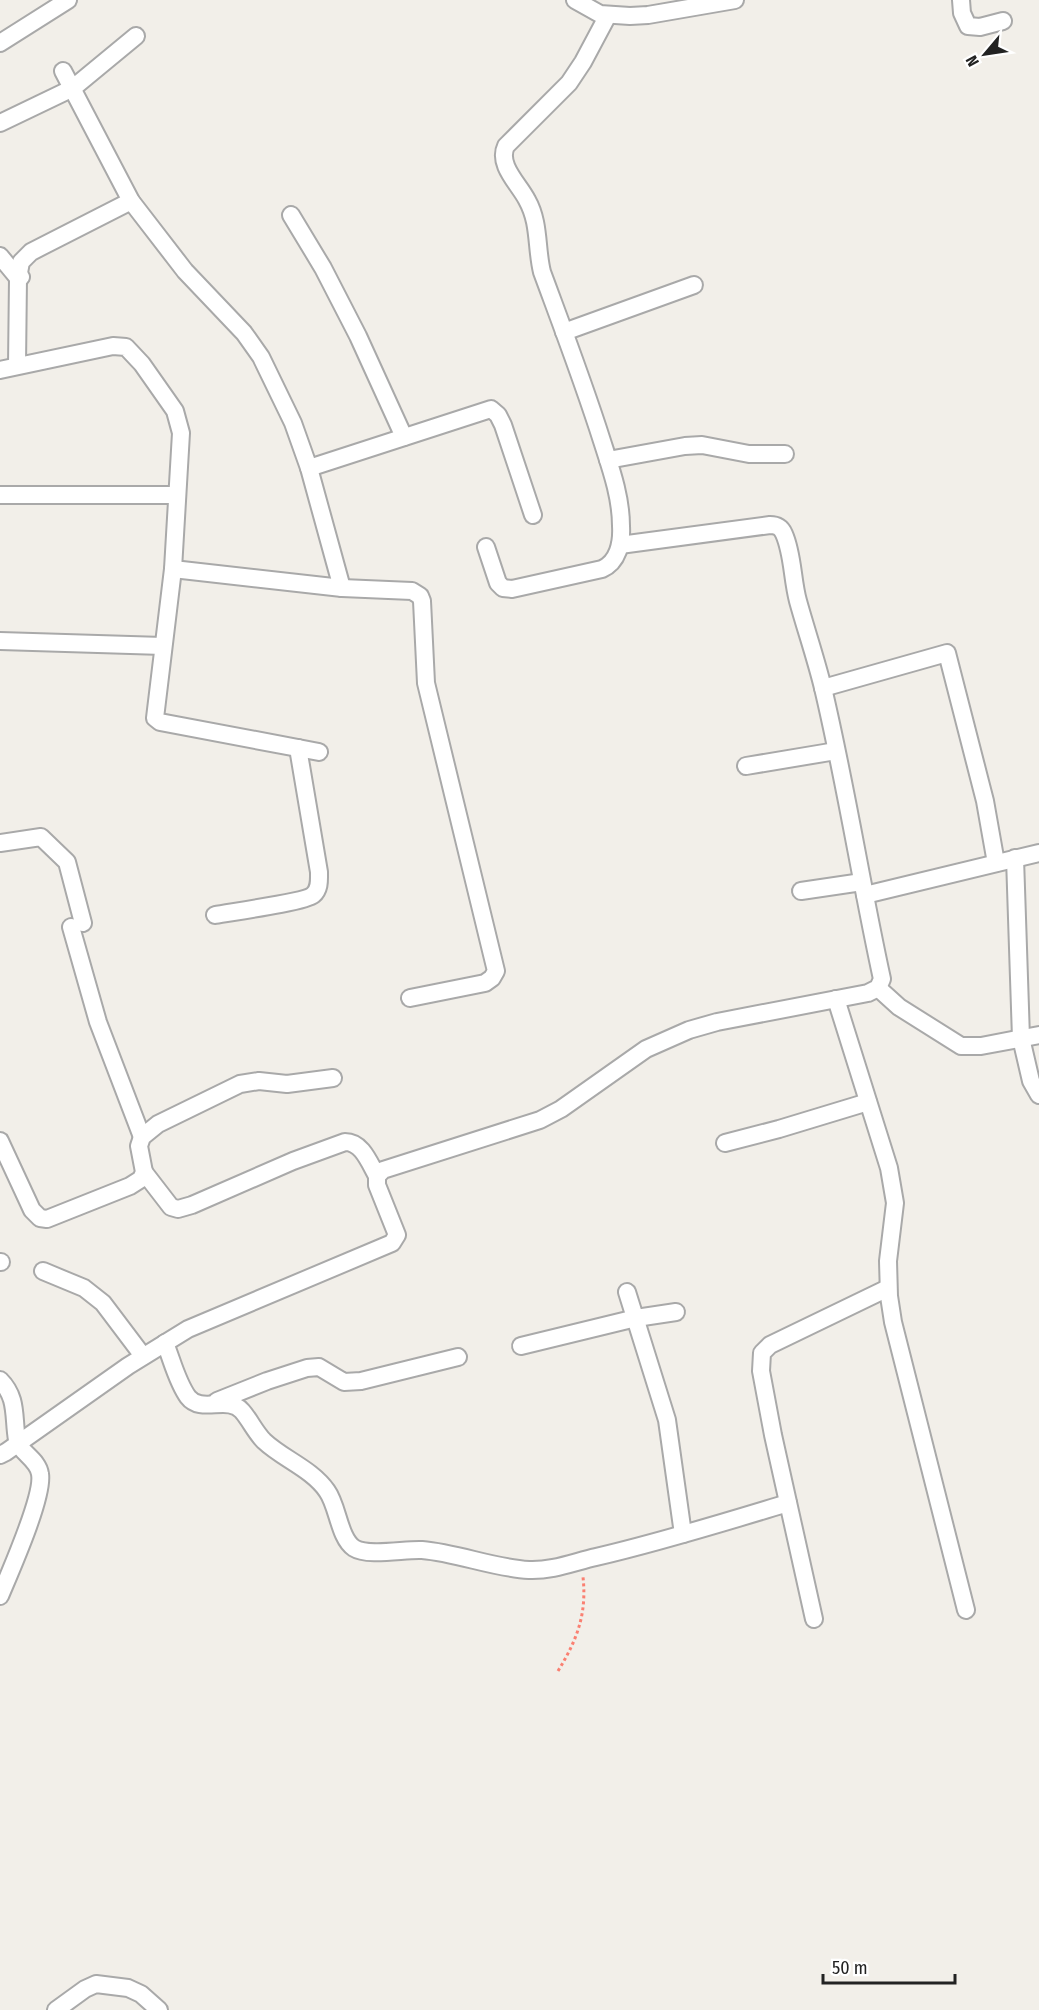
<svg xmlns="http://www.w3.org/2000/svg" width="1039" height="2010" font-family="'Fira Sans Condensed',sans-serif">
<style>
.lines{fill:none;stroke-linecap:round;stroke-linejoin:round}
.minor-casing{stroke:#a9a9a9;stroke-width:20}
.path{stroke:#fa8072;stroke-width:3;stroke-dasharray:3 3;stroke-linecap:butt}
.minor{stroke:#fff;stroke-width:16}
</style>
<rect width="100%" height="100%" fill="#f2efe9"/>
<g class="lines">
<g class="minor-casing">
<g id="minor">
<path d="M575 0 600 14 630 16 648 15 735 0"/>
<path d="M961 0 962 13 968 26 980 27 1003 21"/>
<path d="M0 43 68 0"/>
<path d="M63 71 131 201 185 271 244 333 261 357 293 423 309 468 342 588"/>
<path d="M0 123 73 88 136 36"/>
<path d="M291 215 323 268 358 336 404 437"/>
<path d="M0 256 18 278 21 277"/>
<path d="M564 332 694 285"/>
<path d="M17 365 18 278 21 262 31 252 131 201"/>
<path d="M0 370 113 346 126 347 142 364 175 411 181 433 173 569 155 718 160 722 319 752"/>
<path d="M608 460 685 446 702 445 749 454H785"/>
<path d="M309 468 491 409 498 415 503 425 533 515"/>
<path d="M0 495H177"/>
<path d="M486 547 498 583 503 588 512 589 602 569C618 562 622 543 621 526 621 497 611 469 602 441 584 384 563 329 542 272 536 248 540 223 527 200 519 184 497 165 506 146L569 83 583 62 608 15"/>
<path d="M173 569 342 588 412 591 420 596 422 601 426 683 496 971 492 978 485 983 410 998"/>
<path d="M0 641 163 646"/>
<path d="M823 688 947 653 985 801 996 863"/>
<path d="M746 766 836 751"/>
<path d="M0 843 41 837 67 862 83 923"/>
<path d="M1015 858 1021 1038 1031 1081 1039 1095"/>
<path d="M801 891 862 882"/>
<path d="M865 895 1039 853"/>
<path d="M215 915C231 912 305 902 313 895 320 889 319 880 319 872L298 748"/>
<path d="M71 927 98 1022 142 1137"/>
<path d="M878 988 899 1007 961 1046H981L1039 1035"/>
<path d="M836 999 889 1168 895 1203 888 1261 889 1296 893 1322 966 1610"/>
<path d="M0 1141 32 1210 40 1218 47 1219 130 1186 141 1179 144 1172 139 1146 142 1137 158 1124 240 1084 259 1081 287 1084 333 1078"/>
<path d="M725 1143 779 1129 868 1102"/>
<path d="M144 1172 171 1207 178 1209 192 1205 293 1161 345 1142C362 1142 369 1162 377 1176"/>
<path d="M0 1262H1"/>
<path d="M43 1271 84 1288 103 1303 143 1356"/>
<path d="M627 1292 667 1420 683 1534"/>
<path d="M165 1343C172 1360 177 1382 188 1397 201 1414 228 1395 242 1411 250 1420 255 1432 264 1441 283 1459 312 1469 327 1491 338 1506 339 1538 354 1548 368 1557 405 1549 422 1550 458 1553 493 1568 529 1570 552 1571 574 1562 596 1557 661 1542 725 1522 788 1503"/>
<path d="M521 1346 636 1318 676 1312"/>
<path d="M0 1380C18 1398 13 1417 17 1440 20 1453 38 1459 40 1474 44 1496 10 1572 0 1596"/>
<path d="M217 1401 267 1381 307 1368 319 1367 344 1382 361 1381 458 1357"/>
<path d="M0 1455 6 1452 128 1366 188 1329 392 1243 397 1235 377 1185V1176L383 1170 540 1120 561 1109 646 1049 689 1030 717 1022 868 993 878 988 882 979C861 883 846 785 823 688 816 659 806 630 798 601 792 579 793 554 784 534 781 527 777 525 770 525L620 545"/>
<path d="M814 1619 773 1435 761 1371 762 1353 770 1345 888 1288"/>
<path d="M56 2010 85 1989 96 1984 128 1988 141 1994 159 2010"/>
</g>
</g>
<path class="path" d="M558 1671C577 1640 587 1614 583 1577"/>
<use href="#minor" class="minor"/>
</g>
<g transform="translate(985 54) rotate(241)" stroke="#ffffff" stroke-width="4.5" paint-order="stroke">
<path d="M0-4.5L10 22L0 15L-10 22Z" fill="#222222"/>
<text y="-9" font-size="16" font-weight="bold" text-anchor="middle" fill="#222222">N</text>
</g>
<path d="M823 1974v9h132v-9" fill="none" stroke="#222222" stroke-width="3"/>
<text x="832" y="1974" font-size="18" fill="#222222" stroke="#ffffff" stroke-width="4.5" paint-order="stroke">50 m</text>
</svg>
